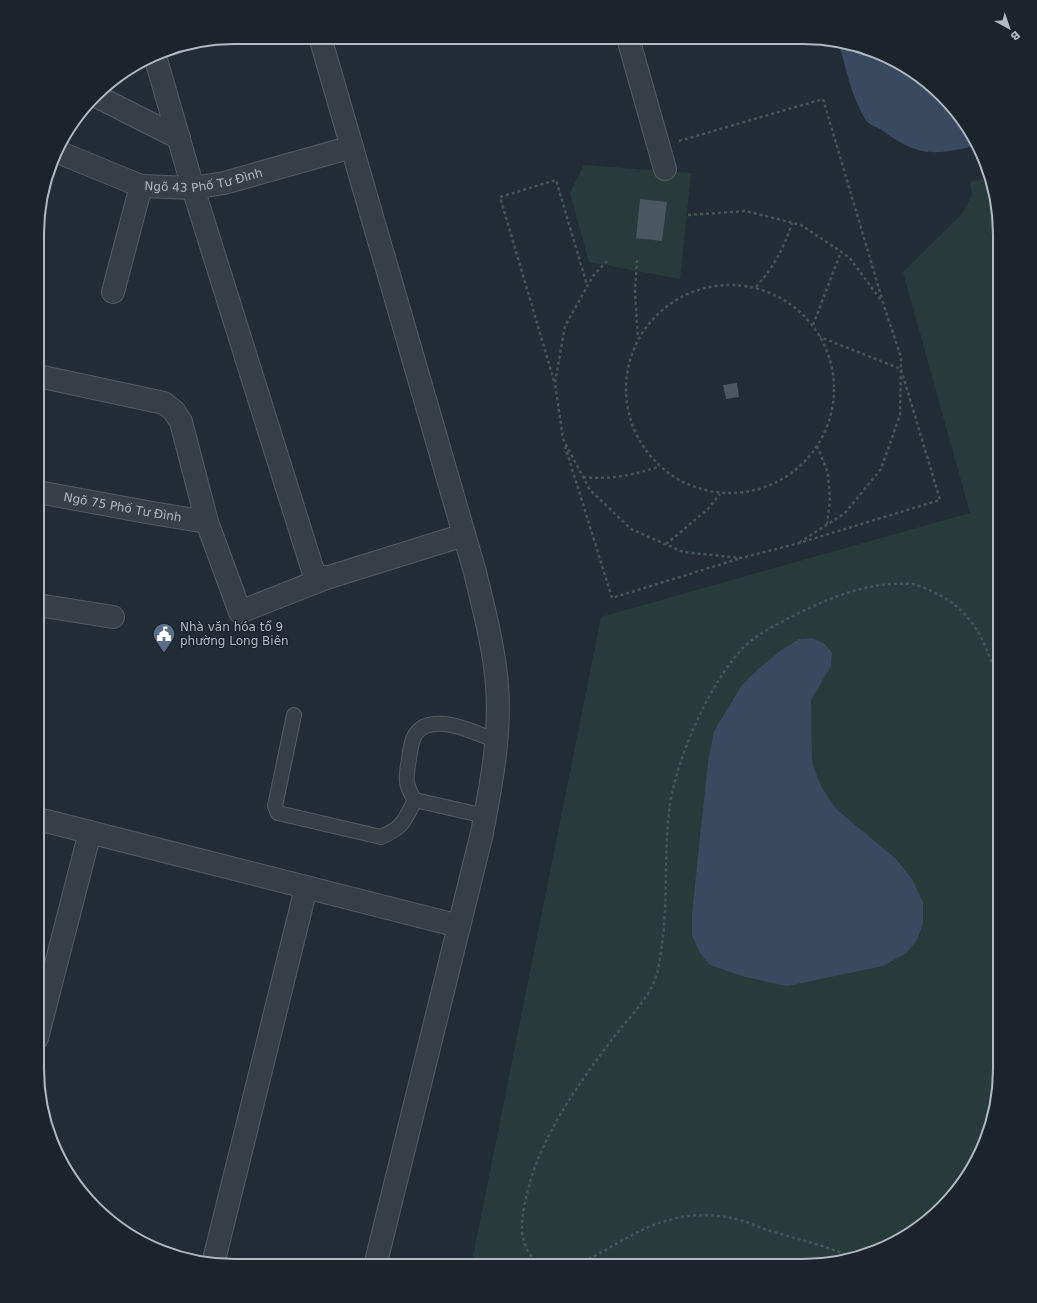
<svg xmlns="http://www.w3.org/2000/svg" width="1037" height="1303" font-family="'DejaVu Sans',sans-serif">
<style>
.green{fill:#273b3b}
.water{fill:#394a60}
.building{fill:#4b5663}
.lines{fill:none;stroke-linecap:round;stroke-linejoin:round}
.service-casing{stroke:#545c66;stroke-width:16}
.minor-casing{stroke:#545c66;stroke-width:24}
.tertiary-casing{stroke:#545c66;stroke-width:24}
.path{stroke:#445658;stroke-width:2.5;stroke-dasharray:3 3;stroke-linecap:butt}
.service{stroke:#363e48;stroke-width:14}
.minor{stroke:#363e48;stroke-width:22}
.tertiary{stroke:#363e48;stroke-width:22}
.labels{text-anchor:middle;dominant-baseline:central;stroke-width:3;stroke-linejoin:round;paint-order:stroke}
.street-label{font-size:12px;fill:#b1b9c4;stroke:#1b232d}
.poi-label{font-size:12px;fill:#b1b9c4;stroke:#1b232d;text-anchor:start}
.rim{fill:none;stroke:#b1b9c4;stroke-width:2}
</style>
<rect width="100%" height="100%" fill="#222c37"/>
<g class="green">
<path d="M584 165 691 173 680 279 589 262 570 193Z"/>
<path d="M991 177 993 183 1000 234V1082C996 1098 995 1117 989 1133 969 1194 915 1240 855 1259 843 1263 828 1263 816 1266H471L601 617 970 513 903 272 962 214 972 195 970 182Z"/>
</g>
<g class="water">
<path d="M838 41C851 45 867 47 879 52 919 70 961 104 978 145 935 155 920 158 883 131 878 127 868 125 865 119 851 96 846 67 838 41Z"/>
<path d="M812 638 825 644 832 653 831 666 811 700 812 763 821 786 836 809 896 859 912 879 923 902V923L917 940 906 953 883 966 787 986 745 977 710 965 700 953 692 935V914L708 762 714 731 742 685 758 669 783 649 799 639Z"/>
</g>
<g class="building">
<path d="M640 199 667 202 662 241 636 238Z"/>
<path d="M737 383 739 397 726 399 723 385Z"/>
</g>
<g class="lines">
<g class="service-casing">
<g id="service">
<path d="M294 715 275 806 278 813 381 837C404 827 404 821 415 800"/>
<path d="M485 816 415 800C404 784 406 777 409 759 410 751 411 742 415 735 430 710 477 733 496 741"/>
</g>
</g>
<g class="minor-casing">
<g id="minor">
<path d="M628 38 665 169"/>
<path d="M155 56 193 188 314 574 326 578 464 535"/>
<path d="M96 96 179 138"/>
<path id="s1" d="M58 152 141 186 193 188 224 183 352 147"/>
<path d="M113 292 141 186"/>
<path d="M38 376 164 403 174 411 181 422 207 522 240 612 326 578"/>
<path id="s2" d="M38 492 152 513 207 522"/>
<path d="M38 605 113 617"/>
<path d="M38 819 459 926"/>
<path d="M37 1038 90 832"/>
<path d="M213 1264 306 888"/>
</g>
</g>
<g class="tertiary-casing">
<path id="tertiary" d="M320 37 475 572C484 610 494 647 497 685 501 735 491 785 482 833L375 1266"/>
</g>
<g class="path">
<path d="M679 141 823 99 882 299"/>
<path d="M688 215 746 211 801 225 849 257 883 303 901 357 900 415 881 469 845 513 800 542"/>
<path d="M637 260 635 291 638 339"/>
<path d="M607 261 593 276 565 326 555 383 563 439 590 490 631 529 683 552 741 558 796 544 940 500 901 369 820 337"/>
<circle cx="730" cy="389" r="104"/>
<path d="M756 287C775 265 783 250 792 223"/>
<path d="M813 325 841 252"/>
<path d="M554 381 500 197 556 180 587 285"/>
<path d="M565 446 612 598 738 559"/>
<path d="M817 446 828 473 830 501 827 524"/>
<path d="M583 477C610 480 633 475 658 467"/>
<path d="M666 544 707 510 720 494"/>
<path d="M547 1266C531 1261 524 1248 522 1232 521 1215 526 1198 530 1182 547 1126 582 1079 617 1033 629 1018 645 1002 653 984 659 972 660 957 662 944 668 901 664 856 669 812 674 764 709 682 744 647 757 634 774 626 791 617 828 598 869 581 912 584 918 585 925 588 931 591 974 609 986 644 1000 686"/>
<path d="M572 1266C603 1255 630 1232 662 1222 688 1213 717 1213 743 1221 753 1224 762 1229 771 1231 800 1240 828 1246 855 1259"/>
</g>
<use href="#service" class="service"/>
<use href="#minor" class="minor"/>
<use href="#tertiary" class="tertiary"/>
</g>
<defs>
<g id="civic-pin" transform="scale(1.15)"><path d="M0 17L-7.5 6A9.5 9.5 0 1 1 7.5 6Z" fill="#5c6f8a" stroke="#1b232d"/><path d="M-.6-6.5H3V-4.5H.6V-3L4-1V1h2V6H-6V1h2V-1L-.6-3ZM-1.2 2.5V6h2.4V2.5Z" fill="#fff"/></g>
</defs>
<g fill-rule="evenodd">
<use href="#civic-pin" x="164" y="634"/>
</g>
<g class="labels">
<g class="street-label">
<text stroke="none"><textPath href="#s1" startOffset="153">Ngõ 43 Phố Tư Đình</textPath></text>
<text stroke="none"><textPath href="#s2" startOffset="86">Ngõ 75 Phố Tư Đình</textPath></text>
</g>
<g class="poi-label">
<text x="180" y="627">Nhà văn hóa tổ 9<tspan x="180" dy="14">phường Long Biên</tspan></text>
</g>
</g>
<path d="M0 0H1037V1303H0ZM234 44H803A190 190 0 0 1 993 234V1069A190 190 0 0 1 803 1259H234A190 190 0 0 1 44 1069V234A190 190 0 0 1 234 44Z" fill="#1b232d" fill-rule="evenodd"/>
<path class="rim" d="M234 44H803A190 190 0 0 1 993 234V1069A190 190 0 0 1 803 1259H234A190 190 0 0 1 44 1069V234A190 190 0 0 1 234 44Z"/>
<g transform="translate(1009 28) rotate(140)" stroke="#1b232d" stroke-width="3" paint-order="stroke">
<path d="M0-3L7 15L0 10L-7 15Z" fill="#b1b9c4"/>
<text y="-6" font-size="11" font-weight="bold" text-anchor="middle" fill="#b1b9c4">B</text>
</g>
</svg>
